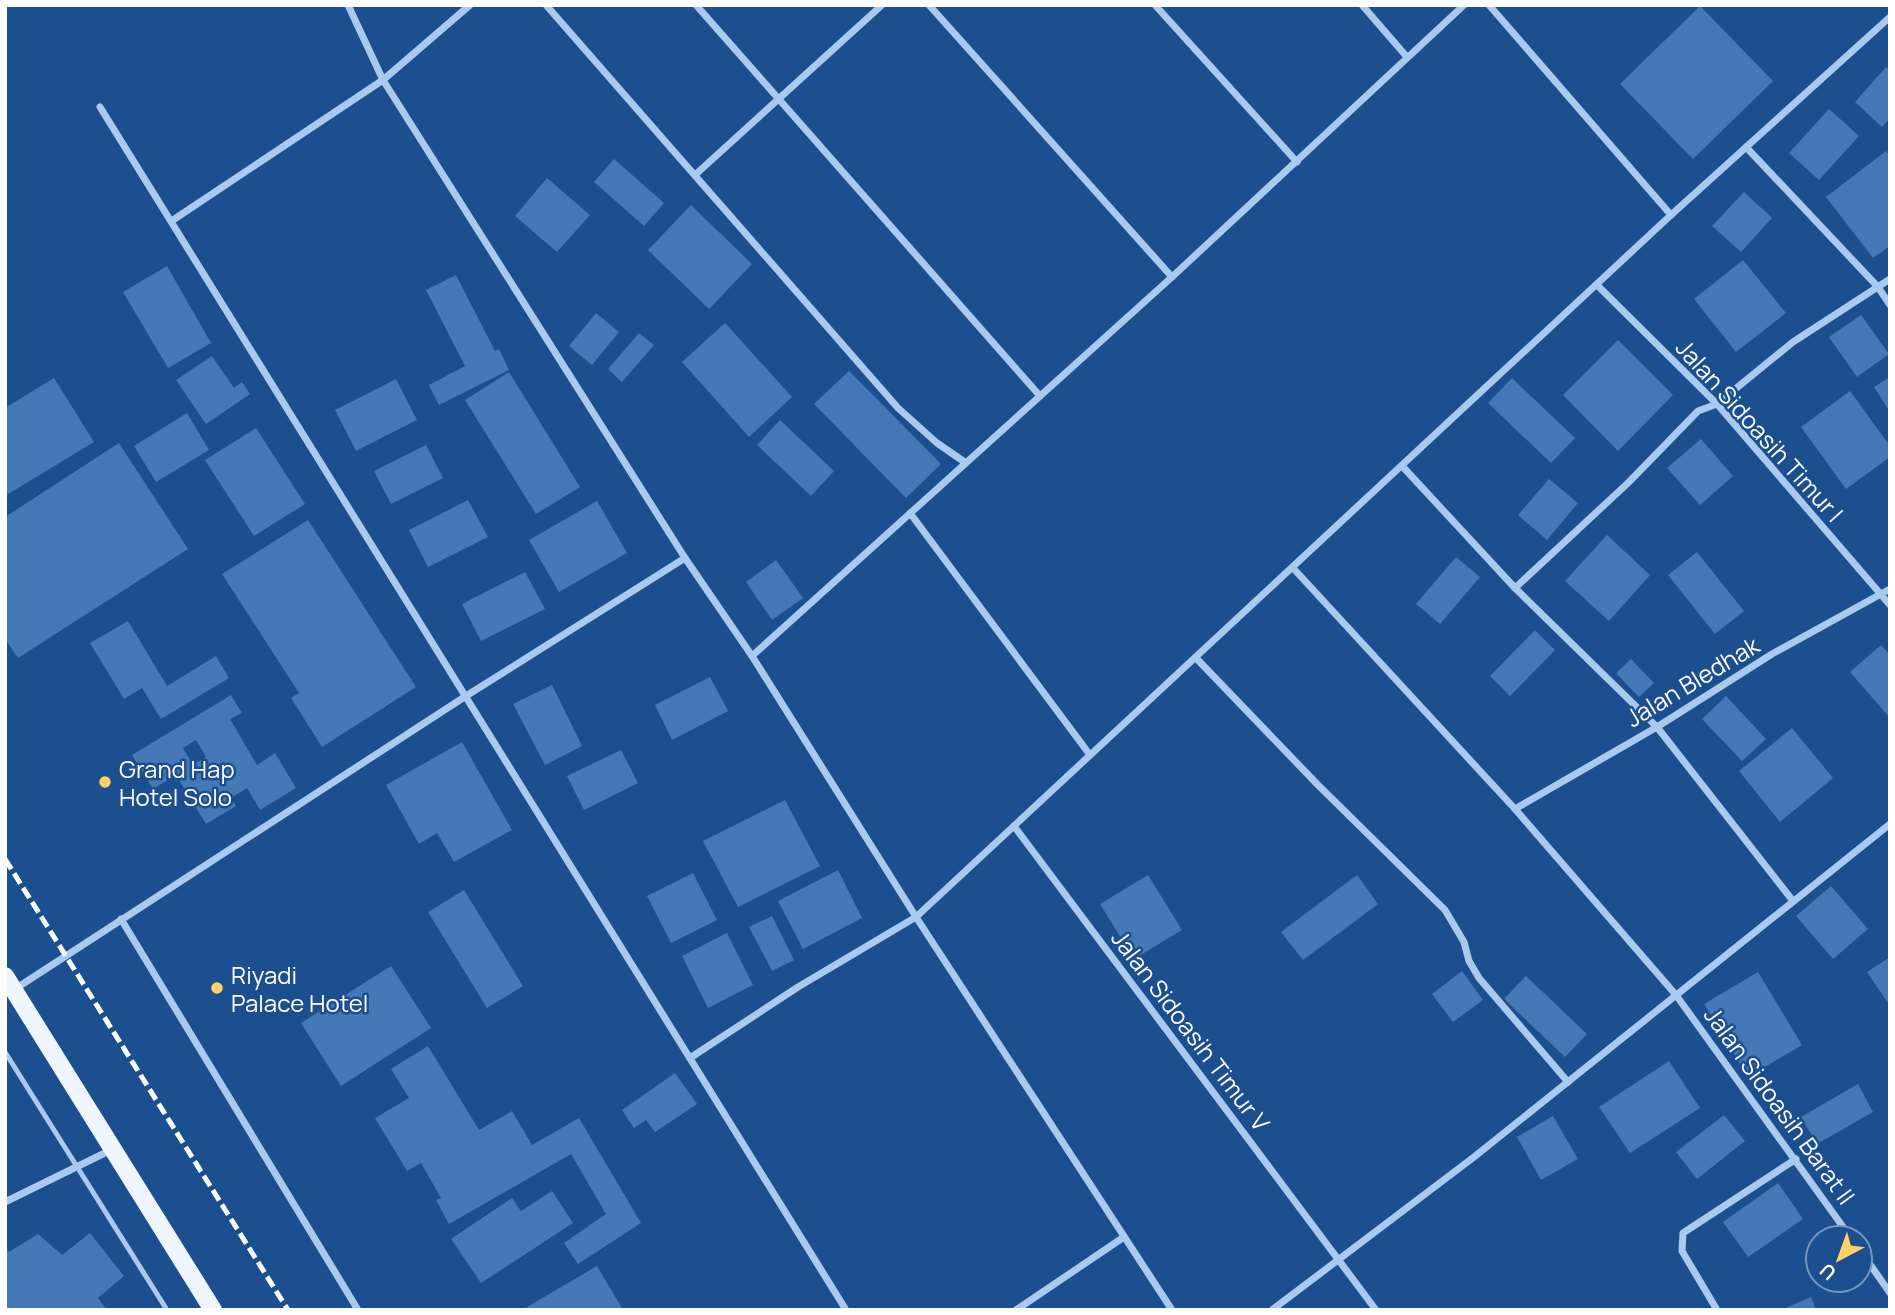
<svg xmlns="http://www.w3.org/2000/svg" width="1895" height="1315" font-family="Manrope,sans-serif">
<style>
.building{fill:#4478b7;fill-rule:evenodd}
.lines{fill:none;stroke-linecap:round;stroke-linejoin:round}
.lane{stroke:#a9c9ee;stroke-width:5}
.street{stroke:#a9c9ee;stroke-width:7}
.primary{stroke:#f0f6ff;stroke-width:18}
.rail{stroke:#fff;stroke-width:5;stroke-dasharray:12 5;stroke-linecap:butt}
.poi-dot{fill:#ffd166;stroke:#1b4f8f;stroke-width:2.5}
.labels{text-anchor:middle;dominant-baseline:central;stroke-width:5;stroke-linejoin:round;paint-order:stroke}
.street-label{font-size:24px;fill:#fff;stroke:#1b4f8f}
.poi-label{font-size:24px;fill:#fff;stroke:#1b4f8f;text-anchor:start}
</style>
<rect width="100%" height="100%" fill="#1b4f8f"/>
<g class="building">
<path d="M1700 6 1773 81 1693 159 1620 84Z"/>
<path d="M1886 67 1890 70V118L1882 127 1855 102Z"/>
<path d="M1829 109 1859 136 1819 180 1789 153Z"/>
<path d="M1886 151 1890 156V246L1873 258 1826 197Z"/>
<path d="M614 159 664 203 644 226 594 182Z"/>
<path d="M547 178 590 215 557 252 515 216Z"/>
<path d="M1744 192 1772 218 1741 252 1712 226Z"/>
<path d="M691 205 752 264 709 309 648 250Z"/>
<path d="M1743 260 1786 313 1736 352 1694 299Z"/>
<path d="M167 266 211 343 168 368 123 292Z"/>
<path d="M456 275 495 351 499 349 509 370 439 405 429 385 465 366 426 290Z"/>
<path d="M596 313 619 332 592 365 569 346Z"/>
<path d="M1861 315 1889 354 1857 377 1829 337Z"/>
<path d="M725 323 792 397 749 437 682 362Z"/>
<path d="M639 333 654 345 622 382 608 369Z"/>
<path d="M1618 340 1673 395 1618 451 1563 395Z"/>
<path d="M212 356 234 388 242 382 250 394 206 424 176 380Z"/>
<path d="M849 371 941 464 906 498 814 404Z"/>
<path d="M509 372 580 487 536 514 465 400Z"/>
<path d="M1890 377V412L1874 387Z"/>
<path d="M54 378 94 442 5 496V408Z"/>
<path d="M1512 378 1575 438 1551 463 1488 403Z"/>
<path d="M396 379 417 420 356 451 335 410Z"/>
<path d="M1850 391 1890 446V457L1846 489 1801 427Z"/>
<path d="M187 413 209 450 156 482 134 446Z"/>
<path d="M780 420 834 471 811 496 757 445Z"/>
<path d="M256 428 305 504 254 536 205 460Z"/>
<path d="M1701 439 1733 476 1700 505 1667 468Z"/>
<path d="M119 443 188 549 18 658 5 639V517Z"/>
<path d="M426 445 443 478 391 504 374 471Z"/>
<path d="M1549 479 1578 503 1547 540 1518 515Z"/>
<path d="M468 500 488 537 428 567 409 530Z"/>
<path d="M597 501 627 553 559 592 529 540Z"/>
<path d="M308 520 416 687 322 747 291 698 299 693 222 574Z"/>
<path d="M1607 535 1650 575 1609 621 1565 581Z"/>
<path d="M1697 552 1744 611 1715 634 1668 575Z"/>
<path d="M1456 557 1480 577 1440 624 1416 604Z"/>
<path d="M776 560 803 598 772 620 746 582Z"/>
<path d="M525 572 545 609 481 641 462 604Z"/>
<path d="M128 621 167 686 216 656 229 678 161 719 142 688 124 699 90 643Z"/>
<path d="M1535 630 1555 650 1510 696 1490 676Z"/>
<path d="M1881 645 1890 655V718L1850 672Z"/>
<path d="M1631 659 1654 683 1639 697 1616 673Z"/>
<path d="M710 677 728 711 672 740 655 705Z"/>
<path d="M552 685 582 746 545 765 513 704Z"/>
<path d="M231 695 242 713 230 719 257 765 275 753 296 788 260 810 247 788 231 798 236 806 206 824 176 775 153 789 132 755ZM196 740 206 757 193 765 183 748Z"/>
<path d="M1726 696 1766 739 1742 761 1702 719Z"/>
<path d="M1792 728 1833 778 1780 822 1739 771Z"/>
<path d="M462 742 512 830 454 862 437 833 419 844 386 785Z"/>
<path d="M621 750 638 783 584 810 567 776Z"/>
<path d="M785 800 820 866 738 907 703 841Z"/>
<path d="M838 870 862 918 803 949 778 901Z"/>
<path d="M693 873 717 920 671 943 647 896Z"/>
<path d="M1148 875 1182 930 1134 959 1100 904Z"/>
<path d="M1357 875 1378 904 1303 960 1281 932Z"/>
<path d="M1831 886 1868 929 1833 959 1796 916Z"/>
<path d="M464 890 523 986 487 1008 428 912Z"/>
<path d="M772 916 794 960 772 971 749 927Z"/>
<path d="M727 933 753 985 708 1008 682 956Z"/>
<path d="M1890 957V1006L1867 972Z"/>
<path d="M391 966 431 1028 341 1086 301 1023Z"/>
<path d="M1462 971 1483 1000 1453 1022 1432 994Z"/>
<path d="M1758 972 1802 1045 1748 1077 1704 1004Z"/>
<path d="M1526 976 1587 1034 1565 1057 1504 999Z"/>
<path d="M428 1046 479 1130 512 1111 532 1145 579 1118 641 1223 578 1264 564 1243 606 1214 571 1154 449 1224 436 1200 441 1198 421 1163 407 1171 375 1118 409 1098 391 1069Z"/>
<path d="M1669 1061 1700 1108 1630 1153 1599 1107Z"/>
<path d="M675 1073 697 1104 655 1132 646 1120 634 1128 622 1110Z"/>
<path d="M1858 1084 1873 1112 1817 1144 1801 1117Z"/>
<path d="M1724 1115 1745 1141 1697 1179 1676 1152Z"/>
<path d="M1553 1116 1578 1159 1541 1180 1517 1137Z"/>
<path d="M1778 1183 1803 1219 1748 1257 1723 1222Z"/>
<path d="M552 1191 573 1223 481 1283 451 1239 512 1198 521 1211Z"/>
<path d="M90 1233 124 1276 98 1298 107 1310H5V1246L9 1252 38 1234 62 1255Z"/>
<path d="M597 1266 623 1310H522Z"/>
<path d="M1811 1297 1816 1310H1781Z"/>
</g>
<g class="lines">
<path class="lane" d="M5 1052 167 1310"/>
<g class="street">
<path d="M470 5 383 80 685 558 752 656 916 917 1172 1310"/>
<path d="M546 5 898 408 937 443 966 463"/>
<path d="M696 5 1040 396"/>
<path d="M929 5 1172 277"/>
<path d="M1155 5 1297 162"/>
<path d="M1362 5 1407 57"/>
<path d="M1489 5 1671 215"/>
<path d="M100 107 846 1310"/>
<path d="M1746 147 1878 287 1890 305"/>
<path d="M695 175 882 5"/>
<path d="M173 220 383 80 348 5"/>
<path d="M1597 285 1717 404 1890 605"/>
<path d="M1403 467 1515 588 1657 727 1793 901"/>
<path d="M910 513 1090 755"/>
<path d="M1293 568 1515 809 1676 995 1851 1238"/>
<path d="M1515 588 1629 482 1698 411 1717 404 1793 342 1890 279"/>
<path d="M752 656 1172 277 1464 5"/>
<path d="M1196 658 1318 785 1445 910 1464 942 1469 961 1479 978 1568 1082"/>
<path d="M1515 809 1657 727 1772 654 1890 589"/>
<path d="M1014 826 1376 1310"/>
<path d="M121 919 358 1310"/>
<path d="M15 989 466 696 685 558"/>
<path d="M690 1058 798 987 916 917 1671 215 1890 17"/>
<path d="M5 1202 111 1150"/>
<path d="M1860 1250 1890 1293"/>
<path d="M1016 1310 1124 1237"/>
<path d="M1272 1310 1474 1157 1890 824"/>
<path d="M1717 1310 1682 1251 1683 1233 1796 1159"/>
</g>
<path class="primary" d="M5 976 213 1310"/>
<path class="rail" d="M5 859 288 1310"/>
</g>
<g class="poi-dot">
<circle cx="105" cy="782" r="7"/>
<circle cx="217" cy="988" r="7"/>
</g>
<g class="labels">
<g class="street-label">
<text transform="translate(1760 430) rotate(48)">Jalan Sidoasih Timur I</text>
<text transform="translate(1692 681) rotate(-31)">Jalan Bledhak</text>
<text transform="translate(1191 1030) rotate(53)">Jalan Sidoasih Timur V</text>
<text transform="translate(1780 1105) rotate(54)">Jalan Sidoasih Barat II</text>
</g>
<g class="poi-label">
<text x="119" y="768">Grand Hap<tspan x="119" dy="28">Hotel Solo</tspan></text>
<text x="231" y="974">Riyadi<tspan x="231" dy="28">Palace Hotel</tspan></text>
</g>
</g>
<rect width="1895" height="1315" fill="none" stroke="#ffffff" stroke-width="14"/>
<g transform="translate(1839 1259) rotate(221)"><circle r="33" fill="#1b4f8f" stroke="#7695bc" stroke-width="2"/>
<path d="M0-5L12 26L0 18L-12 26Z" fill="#ffd166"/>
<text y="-10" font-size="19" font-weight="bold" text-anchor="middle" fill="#ffffff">U</text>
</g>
</svg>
